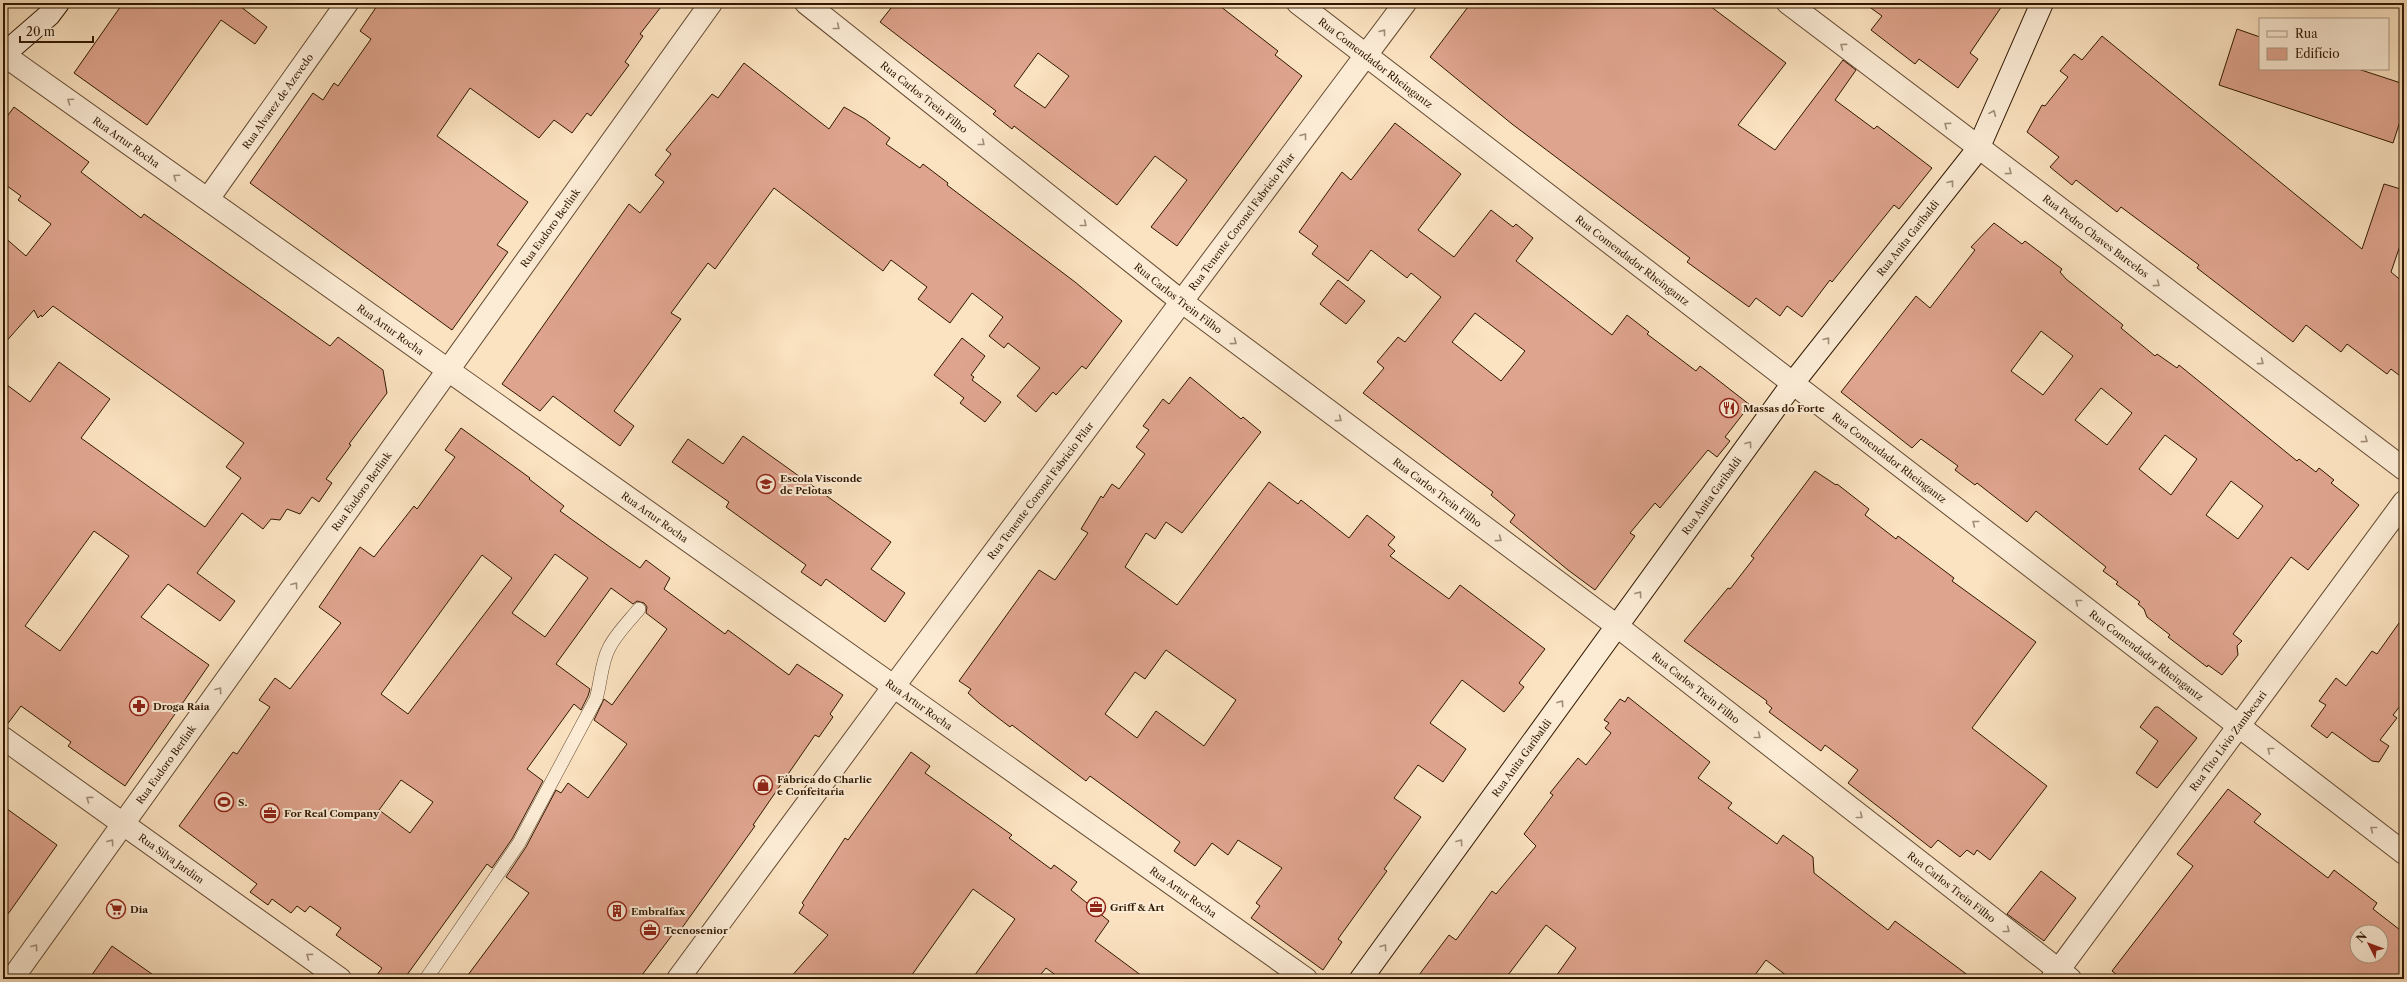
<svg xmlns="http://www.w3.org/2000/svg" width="2407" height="982" font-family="'Libre Caslon Text',serif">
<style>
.building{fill:#dfa48e;stroke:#311801;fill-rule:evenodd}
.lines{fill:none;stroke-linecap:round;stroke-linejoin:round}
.service-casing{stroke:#644a31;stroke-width:14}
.minor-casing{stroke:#644a31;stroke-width:24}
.tertiary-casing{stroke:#644a31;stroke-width:24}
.secondary-casing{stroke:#311801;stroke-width:24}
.service{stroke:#fcecd6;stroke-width:13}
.minor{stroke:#fcecd6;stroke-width:22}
.tertiary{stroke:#fcecd6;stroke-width:22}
.secondary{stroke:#fcecd6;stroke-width:22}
.oneway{stroke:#a18d76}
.labels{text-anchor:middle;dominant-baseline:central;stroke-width:4;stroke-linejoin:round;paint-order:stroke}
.street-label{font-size:10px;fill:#311801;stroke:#fcecd6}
.poi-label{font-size:10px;font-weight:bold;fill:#311801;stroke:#fcecd6;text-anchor:start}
</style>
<rect width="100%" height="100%" fill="#fbe2c0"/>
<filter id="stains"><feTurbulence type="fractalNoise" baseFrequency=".005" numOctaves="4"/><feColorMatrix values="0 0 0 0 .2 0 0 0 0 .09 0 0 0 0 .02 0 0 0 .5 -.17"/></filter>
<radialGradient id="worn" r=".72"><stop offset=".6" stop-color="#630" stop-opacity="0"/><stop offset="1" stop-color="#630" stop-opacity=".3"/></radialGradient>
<g class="building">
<path d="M123 3H236L267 27 255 44 221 20 147 125 74 73Z"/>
<path d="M379 3H664L640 34 643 36 625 62 629 65 591 116 587 113 572 133 554 120 539 138 470 88 437 136 528 202 497 245 508 252 452 330 250 183 313 93 323 100 334 83 338 86 371 39 360 31Z"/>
<path d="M895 3H1216L1278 51 1275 55 1302 76 1177 246 1151 227 1187 180 1155 156 1117 205 1014 126 1012 129 993 114 996 111 880 22ZM1038 53 1069 76 1045 108 1014 86Z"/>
<path d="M1471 3H1706L1786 63 1738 125 1775 150 1843 60 1856 70 1835 100 1874 129 1877 126 1932 168 1899 209 1894 205 1832 282 1830 280 1802 317 1787 306 1780 316 1756 298 1749 307 1687 262 1690 258 1512 124 1430 57Z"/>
<path d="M1864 3H2004L1970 53 1978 59 1958 88 1919 59 1915 64 1871 30 1882 16Z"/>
<path d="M2237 29 2260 37V69H2358L2404 84V109L2393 143 2219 85Z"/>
<path d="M2102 36 2362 249 2384 184 2404 190V234L2391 272 2404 283V379L2391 369 2387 374 2347 344 2341 352 2306 325 2293 342 2197 268 2199 265 2121 207 2117 212 2076 180 2072 185 2050 167 2059 157 2027 132 2042 105 2045 106 2068 77 2060 71 2074 54 2082 60Z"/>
<path d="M744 63 829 129 844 107 865 119 890 138 886 144 920 168 923 164 948 183 947 185 1075 282 1122 321 1086 369 1082 366 1056 395 1053 392 1036 412 1017 396 1040 368 1008 343 1004 348 989 336 1003 317 972 293 950 323 918 299 927 287 891 260 883 271 774 188 715 269 708 263 671 313 681 319 614 411 634 426 620 446 553 396 540 411 502 384 629 204 640 213 664 182 655 175 671 154 666 150 712 94 718 98Z"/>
<path d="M14 107 89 162 81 172 141 218 144 214 330 346 338 337 383 370 387 393 349 444 351 445 326 479 332 483 319 502 312 497 300 514 287 509 280 520 271 519 263 529 242 513 197 573 235 601 220 621 168 584 141 617 209 665 125 786 68 746 71 742 21 706 6 726H3V382L30 402 59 362 110 399 81 438 205 527 241 478 226 467 244 443 53 306 42 317 41 315 38 318 34 310 3 345V236L26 256 51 224 18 200 21 196 3 183V122ZM94 531 129 556 60 651 25 626Z"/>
<path d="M1395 123 1461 174 1418 230 1454 257 1491 210 1513 227 1516 224 1533 238 1516 261 1612 335 1627 315 1649 332 1647 334 1696 371 1700 366 1750 405 1725 437 1730 441 1717 457 1708 450 1660 508 1655 503 1630 533 1635 536 1595 590 1568 570 1510 522 1515 515 1491 495 1493 492 1363 393 1384 368 1377 362 1398 337 1405 342 1441 297 1411 273 1407 278 1371 250 1348 281 1312 254 1318 246 1299 232 1342 172 1351 180ZM1475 313 1525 351 1501 381 1452 342Z"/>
<path d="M1994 223 2022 244 2025 241 2062 269 2060 272 2066 279 2123 325 2121 328 2155 356 2157 354 2177 368 2179 365 2297 461 2299 459 2316 472 2319 468 2334 480 2331 483 2359 505 2308 570 2291 557 2233 634 2242 641 2237 646 2238 655 2222 675 2208 665 2207 667 2168 637 2170 635 2147 617 2144 609 2138 604 2140 602 2116 584 2118 582 2103 571 2106 567 2036 511 2027 522 1977 483 1975 485 1955 470 1958 466 1921 439 1912 448 1841 392 1916 296 1930 308 1975 250 1971 247ZM2041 331 2073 356 2043 395 2011 371ZM2101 388 2132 413 2107 445 2075 420ZM2165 435 2197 459 2171 495 2139 469ZM2231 481 2263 506 2238 539 2206 515Z"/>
<path d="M1338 280 1365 301 1346 324 1320 304Z"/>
<path d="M962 338 985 356 971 375 974 377 972 380 1001 402 985 422 960 403 964 398 934 375Z"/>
<path d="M1190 377 1241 419 1243 417 1261 432 1182 533 1166 522 1155 539 1146 533 1125 567 1177 605 1269 482 1298 504 1301 500 1349 538 1367 515 1395 537 1388 545 1395 551 1390 556 1449 599 1460 585 1545 649 1519 683 1524 687 1504 712 1462 680 1430 723 1466 749 1443 782 1418 765 1394 798 1421 817 1384 869 1387 871 1338 939 1342 942 1323 970 1251 918 1260 906 1256 903 1282 868 1238 840 1228 855 1212 843 1195 866 1174 851 1180 842 1090 776 1086 781 1012 725 1010 727 980 704 968 693 971 689 959 681 1039 570 1055 580 1088 533 1081 529 1101 496 1103 498 1112 484 1119 489 1145 454 1136 447 1149 430 1143 426 1163 399 1169 404ZM1166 650 1236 700 1204 746 1156 711 1137 738 1105 714 1135 672 1145 679Z"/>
<path d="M461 428 530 478 529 479 564 506 560 511 610 547 640 568 646 560 670 578 664 589 725 634 728 630 789 675 797 664 843 695 830 714 833 717 819 737 815 735 753 825 755 826 679 932 676 930 639 979H465L529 893 506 877 526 847 556 790 561 793 568 783 588 798 627 744 594 720 604 699 612 705 667 629 646 613 647 607 644 603 637 601 633 604 611 588 556 664 590 689 588 696 581 710 574 704 527 769 543 781 512 839 492 868 487 864 404 979H374L382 968 336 935 341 928 310 906 305 912 297 906 291 913 272 899 268 905 250 892 257 884 179 826 233 752 237 754 270 707 259 700 275 678 290 689 341 623 319 607 360 547 374 557 414 506 417 509 455 457 445 450ZM555 554 588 578 545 637 512 613ZM482 555 512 578 408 714 381 694ZM401 780 433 802 410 833 379 810Z"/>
<path d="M743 436 891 542 871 569 905 593 885 622 826 579 821 586 801 572 806 565 726 507 729 502 672 462 688 439 723 464Z"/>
<path d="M1815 471 1836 485 1837 484 1869 509 1865 515 1896 539 1898 536 1954 578 1952 581 2036 642 1972 728 2047 786 1990 860 1977 850 1974 855 1967 850 1960 857 1938 840 1931 848 1848 783 1858 770 1825 745 1821 751 1769 712 1772 708 1766 703 1767 701 1684 641 1728 588 1730 589 1754 558 1751 556Z"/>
<path d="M2404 616V701L2393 715 2397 718 2380 740 2389 746 2379 762 2372 761 2332 732 2327 738 2311 726 2326 705 2319 701 2336 678 2346 686 2372 651 2377 654Z"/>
<path d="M1628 697 1710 762 1698 778 1732 803 1728 808 1777 844 1783 835 1813 857 1814 873 1888 930 1895 921 1973 979H1791L1766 960 1752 979H1554L1576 948 1546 925 1505 979H1416L1449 935 1456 940 1492 891 1496 894 1536 846 1524 834 1553 795 1550 793 1578 758 1586 765 1611 733 1605 728 1609 723 1604 720 1620 699 1625 702Z"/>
<path d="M2155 707H2158L2197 738 2157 788 2136 773 2158 741 2140 727Z"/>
<path d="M911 752 930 766 925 773 1012 835 1009 838 1051 869 1054 865 1077 882 1071 890 1109 921 1095 941 1146 979H1061L1046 968 1037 979H972L1015 919 973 889 909 979H789L828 935 799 913 804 905 802 903 845 838 848 840Z"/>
<path d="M2228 789 2261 814 2254 822 2328 878 2334 870 2377 903 2373 909 2404 933V979H2122L2112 971 2193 866 2177 854ZM2357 932H2381V956H2357Z"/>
<path d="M3 806 57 845 3 921Z"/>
<path d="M2041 871 2076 898 2044 941 2007 914Z"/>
<path d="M112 946 159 979H89Z"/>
</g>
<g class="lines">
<g class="service-casing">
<path id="service" d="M426 979 519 843 596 699C601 682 601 663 609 648 616 634 629 621 639 609"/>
</g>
<g class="minor-casing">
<g id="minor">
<path id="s1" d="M1298 3 2404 853"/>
<path id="s2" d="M4 55 1306 979"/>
<path id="s3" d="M208 199 347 3"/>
<path id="s4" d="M3 738 340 979"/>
<path id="s5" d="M678 979 894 686 1405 3"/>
<path id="s6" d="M2052 979 2404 502"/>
</g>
</g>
<g class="tertiary-casing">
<g id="tertiary">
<path id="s7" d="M806 3 1181 301 1617 626 2070 979"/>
<path id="s8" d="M1788 3 2404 469"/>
<path id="s9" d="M12 979 711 3"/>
</g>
</g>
<g class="secondary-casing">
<g id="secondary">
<path d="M3 55 49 15 58 3"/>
<path id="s10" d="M1361 979 1793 383 1978 149 2042 3"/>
</g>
</g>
<use href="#service" class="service"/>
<use href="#minor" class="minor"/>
<use href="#tertiary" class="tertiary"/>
<use href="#secondary" class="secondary"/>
</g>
<defs><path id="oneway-chevron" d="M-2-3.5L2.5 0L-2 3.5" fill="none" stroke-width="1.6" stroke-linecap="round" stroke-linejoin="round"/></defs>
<g class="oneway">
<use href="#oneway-chevron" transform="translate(837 27) rotate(39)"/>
<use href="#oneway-chevron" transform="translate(1383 32) rotate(-52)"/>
<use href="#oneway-chevron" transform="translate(1843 46) rotate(-143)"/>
<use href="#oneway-chevron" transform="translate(70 101) rotate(-145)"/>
<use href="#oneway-chevron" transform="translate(1993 113) rotate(-66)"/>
<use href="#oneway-chevron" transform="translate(1947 125) rotate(-143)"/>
<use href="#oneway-chevron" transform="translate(1304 136) rotate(-53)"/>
<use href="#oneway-chevron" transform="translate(982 143) rotate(39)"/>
<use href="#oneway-chevron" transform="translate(2009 172) rotate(37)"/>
<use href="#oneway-chevron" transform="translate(176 177) rotate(-145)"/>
<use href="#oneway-chevron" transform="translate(1951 183) rotate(-52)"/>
<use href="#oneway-chevron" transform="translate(1084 224) rotate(39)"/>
<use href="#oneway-chevron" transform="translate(2157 284) rotate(37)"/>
<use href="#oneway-chevron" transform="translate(1827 340) rotate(-52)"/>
<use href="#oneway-chevron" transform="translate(1234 342) rotate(37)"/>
<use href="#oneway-chevron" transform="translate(2261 362) rotate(37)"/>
<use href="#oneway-chevron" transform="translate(1339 419) rotate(37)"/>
<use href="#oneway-chevron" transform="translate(2365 440) rotate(37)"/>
<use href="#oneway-chevron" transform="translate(1749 444) rotate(-54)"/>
<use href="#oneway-chevron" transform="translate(1975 523) rotate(-142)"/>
<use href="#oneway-chevron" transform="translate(1499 539) rotate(37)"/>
<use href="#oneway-chevron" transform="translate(295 585) rotate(-54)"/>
<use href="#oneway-chevron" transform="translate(1639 594) rotate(-54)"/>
<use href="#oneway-chevron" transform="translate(2078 602) rotate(-142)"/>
<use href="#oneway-chevron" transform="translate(219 690) rotate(-54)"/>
<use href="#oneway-chevron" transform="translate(1561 703) rotate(-54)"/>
<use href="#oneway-chevron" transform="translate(1758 736) rotate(38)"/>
<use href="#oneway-chevron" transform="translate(2270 750) rotate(-142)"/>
<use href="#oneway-chevron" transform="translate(89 799) rotate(-144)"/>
<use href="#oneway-chevron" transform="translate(1860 816) rotate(38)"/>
<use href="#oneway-chevron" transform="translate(2373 829) rotate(-142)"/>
<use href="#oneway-chevron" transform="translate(111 842) rotate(-54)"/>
<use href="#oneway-chevron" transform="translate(1460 842) rotate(-54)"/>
<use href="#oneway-chevron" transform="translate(2007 930) rotate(38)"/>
<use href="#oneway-chevron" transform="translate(35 947) rotate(-54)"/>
<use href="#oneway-chevron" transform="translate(1384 947) rotate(-54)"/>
<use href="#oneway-chevron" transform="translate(309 956) rotate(-144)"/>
</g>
<defs>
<g id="restaurant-ring" transform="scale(1)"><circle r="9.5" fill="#fcecd6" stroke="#8f2418" stroke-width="1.5"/><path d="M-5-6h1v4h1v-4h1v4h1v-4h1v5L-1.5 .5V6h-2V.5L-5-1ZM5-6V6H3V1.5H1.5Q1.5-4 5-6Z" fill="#8f2418"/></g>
<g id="school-ring" transform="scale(1)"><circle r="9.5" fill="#fcecd6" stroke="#8f2418" stroke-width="1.5"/><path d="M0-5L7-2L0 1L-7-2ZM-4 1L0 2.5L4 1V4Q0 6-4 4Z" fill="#8f2418"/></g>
<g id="pharmacy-ring" transform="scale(1)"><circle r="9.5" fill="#fcecd6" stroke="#8f2418" stroke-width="1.5"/><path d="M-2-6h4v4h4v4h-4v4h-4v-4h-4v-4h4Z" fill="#8f2418"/></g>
<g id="shop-ring" transform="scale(1)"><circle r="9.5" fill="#fcecd6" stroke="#8f2418" stroke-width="1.5"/><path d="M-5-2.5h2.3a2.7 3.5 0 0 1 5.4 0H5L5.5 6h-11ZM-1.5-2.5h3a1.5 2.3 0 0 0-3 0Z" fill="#8f2418"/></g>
<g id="stadium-ring" transform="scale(1)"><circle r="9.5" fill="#fcecd6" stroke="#8f2418" stroke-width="1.5"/><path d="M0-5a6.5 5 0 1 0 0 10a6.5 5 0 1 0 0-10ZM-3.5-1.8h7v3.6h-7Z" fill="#8f2418"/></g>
<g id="office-ring" transform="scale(1)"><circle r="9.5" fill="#fcecd6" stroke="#8f2418" stroke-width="1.5"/><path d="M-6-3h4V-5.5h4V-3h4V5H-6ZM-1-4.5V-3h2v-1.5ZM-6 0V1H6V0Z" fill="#8f2418"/></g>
<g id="supermarket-ring" transform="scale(1)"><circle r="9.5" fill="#fcecd6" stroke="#8f2418" stroke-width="1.5"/><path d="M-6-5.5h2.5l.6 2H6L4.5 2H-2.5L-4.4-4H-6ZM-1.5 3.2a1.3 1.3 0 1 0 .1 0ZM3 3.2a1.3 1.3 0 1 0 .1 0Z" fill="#8f2418"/></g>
<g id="building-ring" transform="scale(1)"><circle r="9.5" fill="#fcecd6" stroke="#8f2418" stroke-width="1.5"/><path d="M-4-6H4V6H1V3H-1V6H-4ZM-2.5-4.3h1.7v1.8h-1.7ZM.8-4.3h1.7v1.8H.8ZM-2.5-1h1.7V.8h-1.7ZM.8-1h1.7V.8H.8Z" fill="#8f2418"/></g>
</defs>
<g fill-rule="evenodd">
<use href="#restaurant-ring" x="1729" y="408"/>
<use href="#school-ring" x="766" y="484"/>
<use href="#pharmacy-ring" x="139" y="706"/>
<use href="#shop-ring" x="763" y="785"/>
<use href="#stadium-ring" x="224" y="802"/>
<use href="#office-ring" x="270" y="813"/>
<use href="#office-ring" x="1096" y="907"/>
<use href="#supermarket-ring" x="116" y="909"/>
<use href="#building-ring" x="617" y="911"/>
<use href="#office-ring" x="650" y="930"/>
</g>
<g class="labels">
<g class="street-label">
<text stroke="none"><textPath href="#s1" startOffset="98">Rua Comendador Rheingantz</textPath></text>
<text stroke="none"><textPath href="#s7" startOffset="151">Rua Carlos Trein Filho</textPath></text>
<text stroke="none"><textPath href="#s3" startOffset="120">Rua Alvarez de Azevedo</textPath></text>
<text stroke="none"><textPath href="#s2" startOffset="150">Rua Artur Rocha</textPath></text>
<text stroke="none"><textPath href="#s5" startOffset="944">Rua Tenente Coronel Fabricio Pilar</textPath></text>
<text stroke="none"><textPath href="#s9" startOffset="924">Rua Eudoro Berlink</textPath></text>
<text stroke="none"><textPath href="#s8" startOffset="386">Rua Pedro Chaves Barcelos</textPath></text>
<text stroke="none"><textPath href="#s10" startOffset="921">Rua Anita Garibaldi</textPath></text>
<text stroke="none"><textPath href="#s1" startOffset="422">Rua Comendador Rheingantz</textPath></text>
<text stroke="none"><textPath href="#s7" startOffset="475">Rua Carlos Trein Filho</textPath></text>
<text stroke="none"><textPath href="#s2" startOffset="474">Rua Artur Rocha</textPath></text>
<text stroke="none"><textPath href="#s1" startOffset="746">Rua Comendador Rheingantz</textPath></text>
<text stroke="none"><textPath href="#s5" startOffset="608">Rua Tenente Coronel Fabricio Pilar</textPath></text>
<text stroke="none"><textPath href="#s9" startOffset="600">Rua Eudoro Berlink</textPath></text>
<text stroke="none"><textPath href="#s7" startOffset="799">Rua Carlos Trein Filho</textPath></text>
<text stroke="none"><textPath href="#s10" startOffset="597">Rua Anita Garibaldi</textPath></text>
<text stroke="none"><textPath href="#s2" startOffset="798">Rua Artur Rocha</textPath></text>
<text stroke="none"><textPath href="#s1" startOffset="1070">Rua Comendador Rheingantz</textPath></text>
<text stroke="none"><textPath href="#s7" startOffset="1123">Rua Carlos Trein Filho</textPath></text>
<text stroke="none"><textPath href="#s2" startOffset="1122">Rua Artur Rocha</textPath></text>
<text stroke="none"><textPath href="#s6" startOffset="296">Rua Tito Lívio Zambecari</textPath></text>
<text stroke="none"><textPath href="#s10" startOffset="273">Rua Anita Garibaldi</textPath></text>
<text stroke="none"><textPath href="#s9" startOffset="264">Rua Eudoro Berlink</textPath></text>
<text stroke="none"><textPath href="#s4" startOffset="207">Rua Silva Jardim</textPath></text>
<text stroke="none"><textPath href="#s7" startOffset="1447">Rua Carlos Trein Filho</textPath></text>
<text stroke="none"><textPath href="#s2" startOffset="1446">Rua Artur Rocha</textPath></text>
</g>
<g class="poi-label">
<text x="1743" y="408">Massas do Forte</text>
<text x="780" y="478">Escola Visconde<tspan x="780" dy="12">de Pelotas</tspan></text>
<text x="153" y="706">Droga Raia</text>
<text x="777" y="779">Fábrica do Charlie<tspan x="777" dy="12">e Confeitaria</tspan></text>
<text x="238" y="802">S.</text>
<text x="284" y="813">For Real Company</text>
<text x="1110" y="907">Griff &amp; Art</text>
<text x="130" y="909">Dia</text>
<text x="631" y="911">Embralfax</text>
<text x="664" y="930">Tecnosenior</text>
</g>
</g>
<rect width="2407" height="982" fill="none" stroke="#fbe2c0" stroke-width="16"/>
<rect x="4" y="4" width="2399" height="974" fill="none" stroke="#311801" stroke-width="2"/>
<rect x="8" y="8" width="2391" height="966" fill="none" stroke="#311801"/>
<rect x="2259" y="18" width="130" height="52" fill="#fcecd6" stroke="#ab9781"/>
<rect x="2267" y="31" width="20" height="6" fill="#fcecd6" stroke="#ab9781"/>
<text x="2295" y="38" font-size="12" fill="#311801">Rua</text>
<rect x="2267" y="48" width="20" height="12" fill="#dfa48e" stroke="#ab9781"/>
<text x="2295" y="58" font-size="12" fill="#311801">Edifício</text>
<g transform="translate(2369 944) rotate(312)"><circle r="19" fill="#fcecd6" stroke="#ab9781"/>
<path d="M0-3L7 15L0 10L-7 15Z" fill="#8f2418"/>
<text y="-6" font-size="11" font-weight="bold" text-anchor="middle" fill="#311801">N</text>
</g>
<path d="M20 36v6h73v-6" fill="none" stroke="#311801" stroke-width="2"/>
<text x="26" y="36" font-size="12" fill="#311801" stroke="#fcecd6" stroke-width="3" paint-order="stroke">20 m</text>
<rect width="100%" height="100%" filter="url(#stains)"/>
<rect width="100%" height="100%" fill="url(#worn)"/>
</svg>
